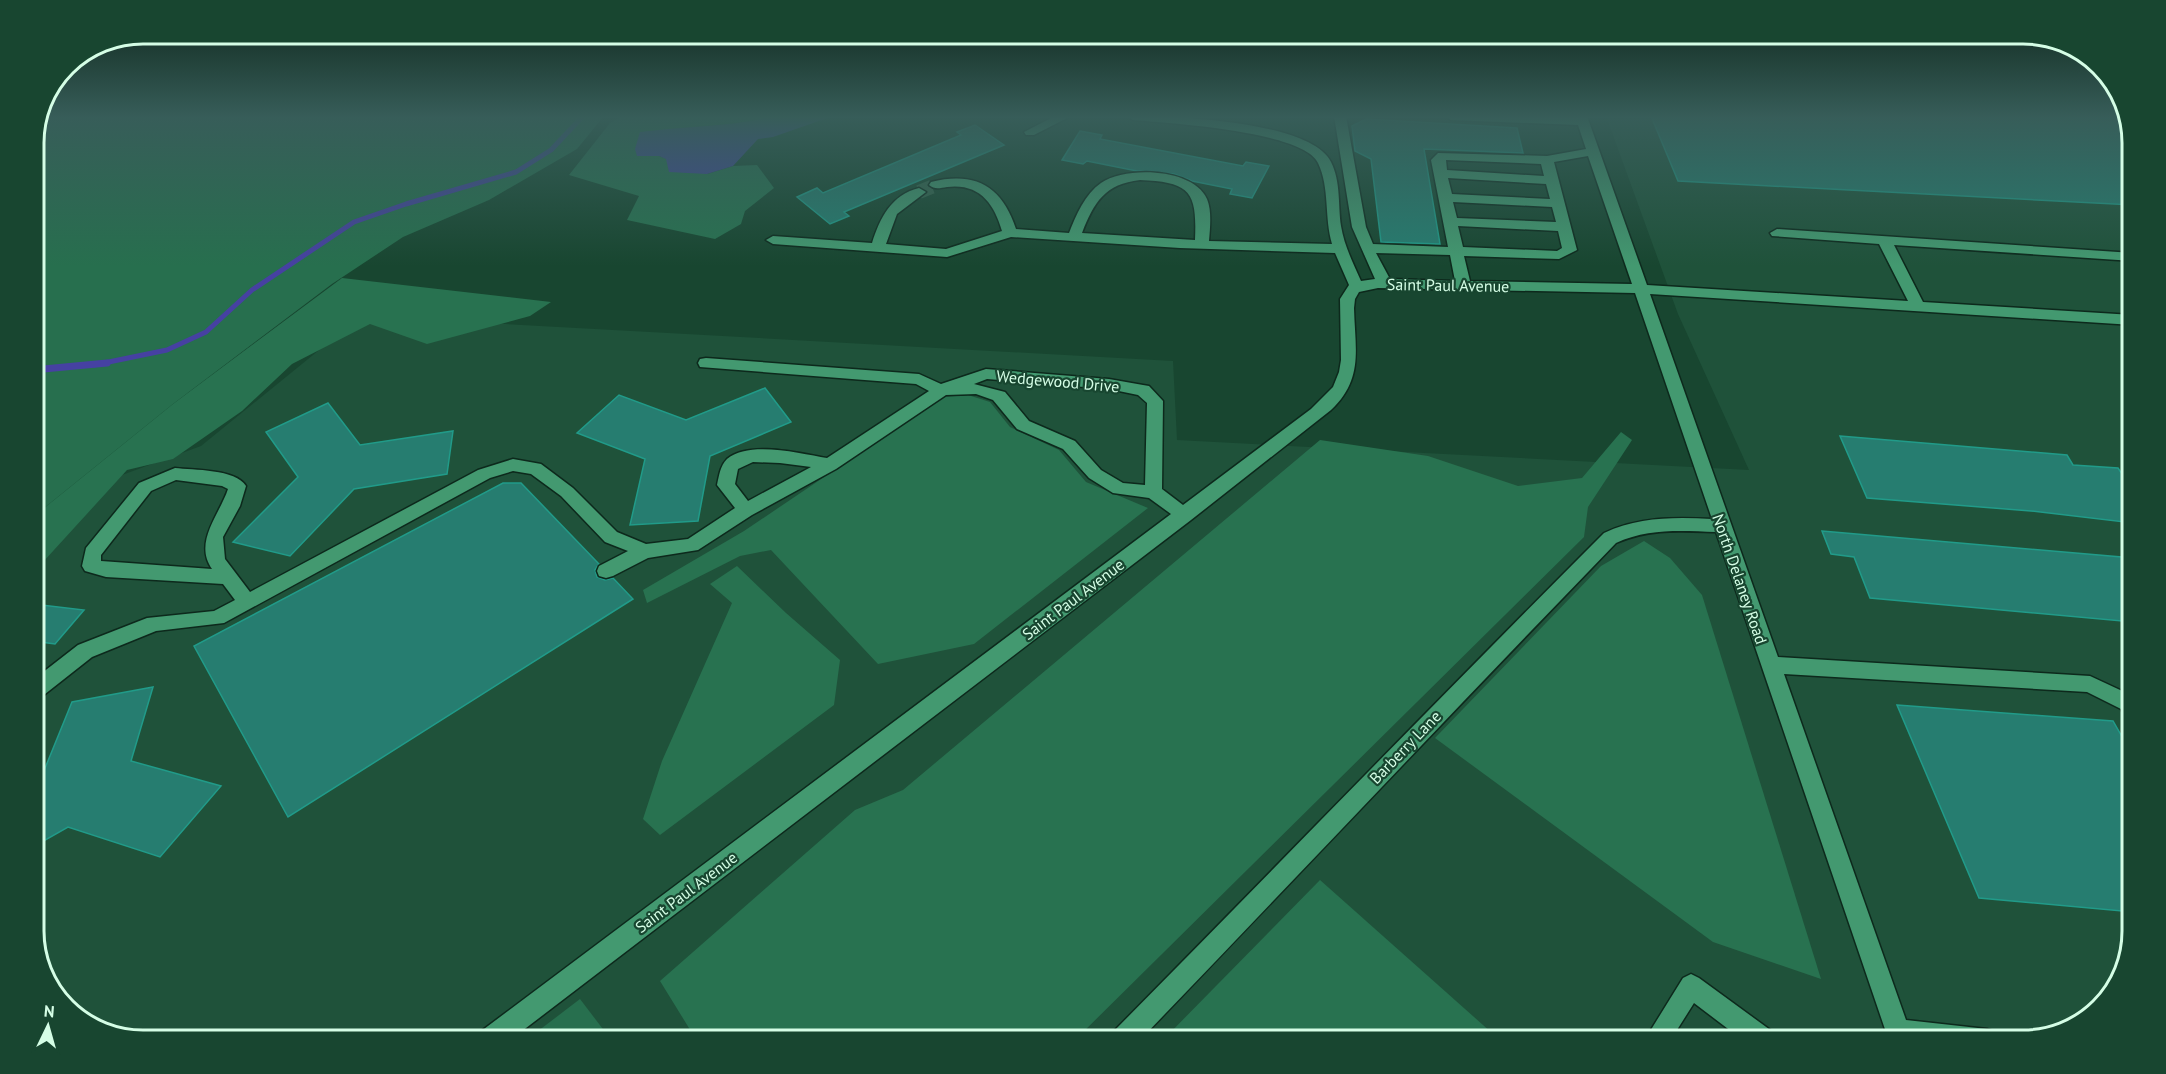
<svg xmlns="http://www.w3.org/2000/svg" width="2166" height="1074" font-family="'PT Sans',sans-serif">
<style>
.built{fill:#1f523a}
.green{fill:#276f4e}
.forest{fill:#287250}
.water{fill:#4641a2}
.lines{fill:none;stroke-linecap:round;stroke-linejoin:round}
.stream-far1{stroke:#4641a2;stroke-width:5}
.stream{stroke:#4641a2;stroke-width:7}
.building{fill:#267d70;stroke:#219b89;stroke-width:1.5}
.minor-tunnel{stroke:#34624b;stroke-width:14;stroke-dasharray:14 7;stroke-linecap:butt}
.minor-casing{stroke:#0d291c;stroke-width:3}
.minor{fill:#439970;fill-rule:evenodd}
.labels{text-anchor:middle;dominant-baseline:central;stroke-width:4.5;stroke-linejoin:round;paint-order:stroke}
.street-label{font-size:16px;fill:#d5fee6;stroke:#184630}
.rim{fill:none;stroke:#d5fee6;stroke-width:3}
</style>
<rect width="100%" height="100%" fill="#184630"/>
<path class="built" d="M1606 116H2126L2133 135V932L2122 980 2084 1023 2024 1041H142L94 1030 52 993 33 939V572L103 482 201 446 361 316 1173 361 1177 440 1749 470 1678 314Z"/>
<g class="green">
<path d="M42 116H604L577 149 489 200 403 237 332 284 173 404 33 517V135Z"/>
<path d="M580 999 612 1041H525Z"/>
</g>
<g class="forest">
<path d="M621 116H775C730 127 685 126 640 133L637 155 659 156 707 174 733 166 757 165 774 188 745 211 741 224 715 239 627 220 639 196 569 175 610 123Z"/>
<path d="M342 278 551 302 530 316 427 344 370 324 292 364 242 411 173 459 127 470 33 573V517L173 404Z"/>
<path d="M968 395 990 402 1010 427 1059 450 1086 482 1148 508 974 644 878 664 771 550 740 556 647 603 643 590 744 531 943 397Z"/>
<path d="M1621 432 1632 440 1588 507 1584 537 1074 1041H697L660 981 855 810 903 790 1320 440 1428 456 1518 486 1582 478Z"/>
<path d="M1644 541 1670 558 1702 595 1821 979 1713 942 1435 738 1601 566Z"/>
<path d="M737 566 786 613 840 660 834 705 660 835 643 819 662 761 732 603 710 584Z"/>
<path d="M1320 880 1501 1041H1162Z"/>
</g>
<path class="water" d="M775 116H833L773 137 758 139 733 166 707 174 669 172 666 159 659 156H637L635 149 640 132C686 126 730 127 775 116Z"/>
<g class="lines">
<path class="stream-far1" d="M94 365 167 350 206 332 252 290 354 222 406 204 516 172 551 150 583 116"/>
<path class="stream" d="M33 370 107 363"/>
</g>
<g class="building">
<path d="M1651 116H2126L2133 135V205L1678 181Z"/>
<path d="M1366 119 1517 128 1523 153 1424 149 1440 244 1381 242 1371 159 1355 151 1352 126Z"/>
<path d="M975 125 1004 145 844 212 849 216 830 224 797 197 817 188 823 193 961 135 957 132Z"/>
<path d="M1080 131 1102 135 1100 139 1243 166 1246 162 1269 166 1252 198 1230 194 1232 189 1192 181 1174 174 1137 171 1087 161 1083 164 1062 160Z"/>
<path d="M765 388 791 422 710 456 698 521 630 525 645 459 577 433 619 395 686 420Z"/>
<path d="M328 403 360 445 453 431 447 474 354 489 290 556 233 542 298 477 266 432Z"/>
<path d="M1840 436 2067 455 2073 465 2118 468 2133 490V523L2031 511 1867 498Z"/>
<path d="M503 483H521L599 564 595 570 597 577 605 580 613 578 633 599 288 817 194 646Z"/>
<path d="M1822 531 2133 558V622L1870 598 1854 557 1831 554Z"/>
<path d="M33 604 84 610 55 644 33 641Z"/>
<path d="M153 687 131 761 221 786 160 857 68 827 33 847V782L41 778 72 702Z"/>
<path d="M1897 705 2113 721 2133 756V912L1979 898Z"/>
</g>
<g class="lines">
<path class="minor-tunnel" d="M919 192 936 185"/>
<g class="minor-casing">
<g id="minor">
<path d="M1055 116H1071L1034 135H1026L1024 132Z"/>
<path d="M1127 116C1170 116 1310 120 1331 162 1341 182 1338 205 1341 226 1344 245 1353 263 1361 281L1375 279 1352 227 1334 116H1346L1366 227 1373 244 1448 247 1431 160 1438 153 1547 156 1586 149 1578 125 1451 120 1445 116H1587L1647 285 1908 301 1879 244 1772 236 1770 233 1777 229 2133 253V261L1894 245 1923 302 2133 315V325L1650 294 1778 657 2090 676 2133 696V722L2126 719 2121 709 2087 692 1784 674 1906 1020 1987 1029 1996 1032 1999 1041H1889L1716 532C1681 531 1649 528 1616 543 1456 708 1299 875 1139 1041H1110L1113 1032C1277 866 1439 698 1604 533 1639 517 1673 517 1712 519L1635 293 1378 288 1359 292 1355 299 1354 308C1355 349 1364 379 1331 410L1191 520 509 1041H477L480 1032 1171 514 1149 498 1113 493 1089 478 1063 449 1017 429 993 400 976 394 946 395 836 469 752 515 698 550 648 558 613 576 606 578 599 576 597 571 599 566 628 551 605 542 561 496 531 474 513 471 490 478 224 623 156 631 92 657 40 698 33 700V680L78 645 147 618 214 611 235 600 223 584 106 577 85 571 82 566 86 548 139 483 175 468C193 470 236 469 246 486L240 506 223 537 225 559 250 592 478 470 513 459 541 464 573 488 617 532 646 544 688 539 735 508 717 485C719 476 720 466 727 459 749 440 802 454 827 458L929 391 916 384 700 367 698 363 700 359 706 358 919 374 941 384 986 369 1109 379 1143 385 1149 386 1163 401 1162 489 1183 505 1311 409 1333 387 1339 372 1341 360 1340 299 1349 285 1335 253 1180 248 1011 237 947 257 773 244 766 240 773 236 872 243C880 218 891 195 919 188L926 192 897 214 886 244 946 249 1002 231C994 203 979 183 947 187 940 188 935 190 929 185L931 182C975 171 1002 186 1016 229L1069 233C1076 215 1085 194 1101 183 1126 166 1193 168 1207 199 1212 211 1210 228 1209 241L1332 244C1324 218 1330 188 1318 163 1303 131 1168 123 1133 120ZM1588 156 1632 284 1470 281 1464 256 1559 259 1577 250 1554 162ZM1446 160 1541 164 1544 176 1447 170ZM1448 178 1546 184 1550 199 1452 194ZM1140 180C1191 182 1197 192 1195 240L1082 233C1094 202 1105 184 1140 180ZM1453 202 1552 207 1556 222 1457 218ZM1458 226 1558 231 1562 248 1557 251 1463 247ZM1376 253 1450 255 1455 281 1390 279ZM987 379 1109 389 1138 395 1147 403 1145 485 1123 483 1101 470 1075 441 1029 421 1005 392 974 384ZM753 462 780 463 811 467 748 501 735 484 738 469ZM176 480 222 486 228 489C220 514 193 542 212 569L101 561V555L151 491Z"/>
<path d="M1691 974 1699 978 1773 1032 1776 1041H1744L1694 1003 1670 1041H1644L1683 978Z"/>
</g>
</g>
<use href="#minor" class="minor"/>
</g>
<linearGradient id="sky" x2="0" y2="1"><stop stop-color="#0d261a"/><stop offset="0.44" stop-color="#375d59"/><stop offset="1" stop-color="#375d59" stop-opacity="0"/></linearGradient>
<rect width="2166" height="266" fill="url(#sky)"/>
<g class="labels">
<g class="street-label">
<text transform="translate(1448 285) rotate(1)">Saint Paul Avenue</text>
<text transform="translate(1058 381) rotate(5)">Wedgewood Drive</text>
<text transform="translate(1740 579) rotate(71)">North Delaney Road</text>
<text transform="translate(1073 599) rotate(-37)">Saint Paul Avenue</text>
<text transform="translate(1405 747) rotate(-46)">Barberry Lane</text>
<text transform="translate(686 892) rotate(-37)">Saint Paul Avenue</text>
</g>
</g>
<path d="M0 0H2166V1074H0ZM143 44H2023A99 99 0 0 1 2122 143V931A99 99 0 0 1 2023 1030H143A99 99 0 0 1 44 931V143A99 99 0 0 1 143 44Z" fill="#184630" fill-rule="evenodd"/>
<path class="rim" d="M143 44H2023A99 99 0 0 1 2122 143V931A99 99 0 0 1 2023 1030H143A99 99 0 0 1 44 931V143A99 99 0 0 1 143 44Z"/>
<g transform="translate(48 1026) rotate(5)" stroke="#184630" stroke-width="4.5" paint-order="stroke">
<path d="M0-4.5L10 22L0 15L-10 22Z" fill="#d5fee6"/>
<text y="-9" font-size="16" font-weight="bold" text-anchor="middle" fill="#d5fee6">N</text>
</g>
</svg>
